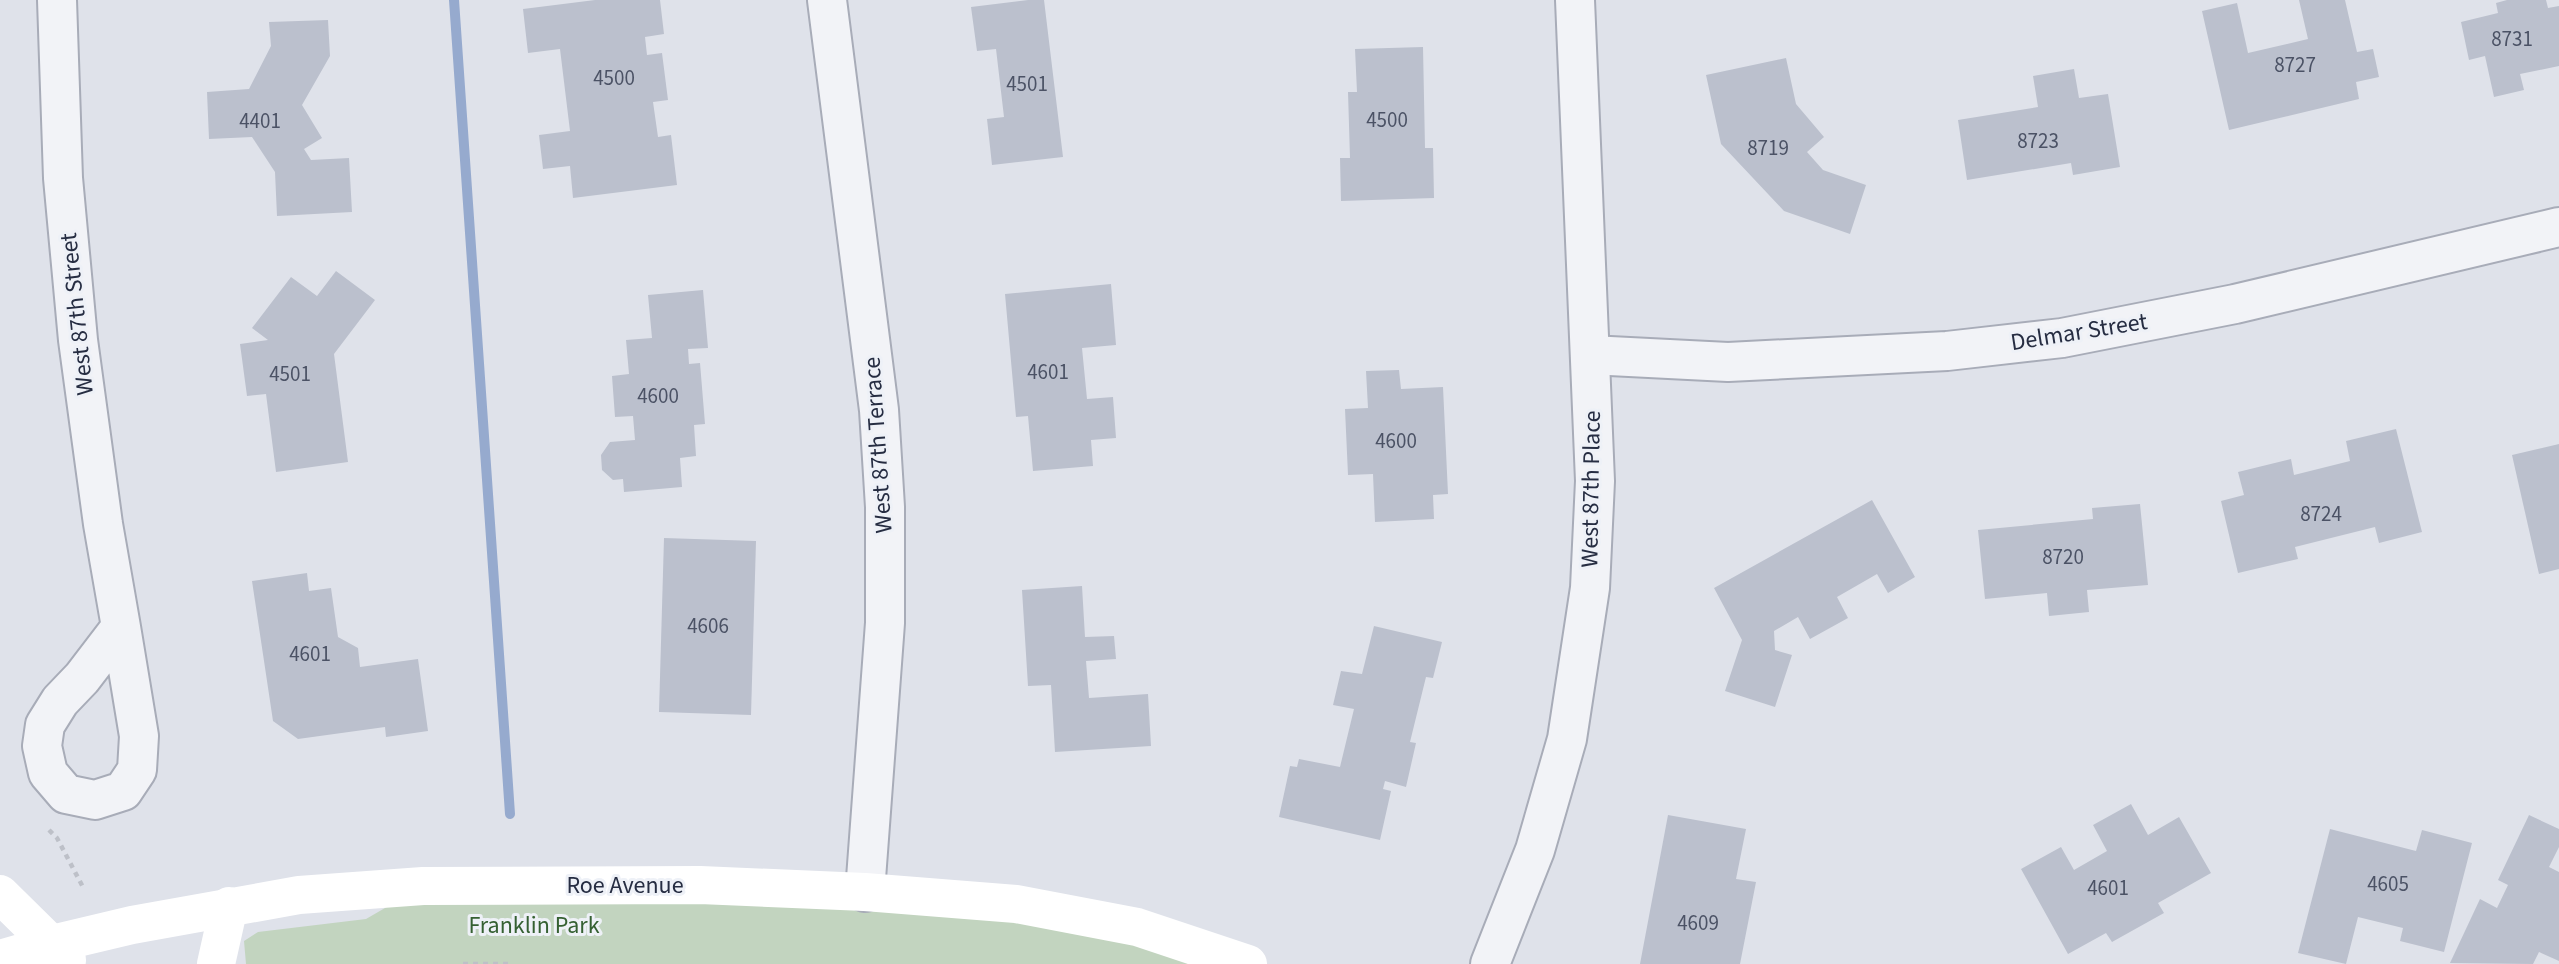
<svg xmlns="http://www.w3.org/2000/svg" width="2559" height="964" font-family="'Source Sans 3',sans-serif">
<style>
.green{fill:#c2d4bf}
.lines{fill:none;stroke-linecap:round;stroke-linejoin:round}
.stream{stroke:#96aace;stroke-width:10}
.building{fill:#bbc0cd}
.street-casing{stroke:#a8acb8;stroke-width:42}
.path{stroke:#bdc0c8;stroke-width:4.5;stroke-dasharray:5 5;stroke-linecap:butt}
.street{stroke:#f2f3f7;stroke-width:38}
.secondary{stroke:#fff;stroke-width:38}
.labels{text-anchor:middle;dominant-baseline:central;stroke-width:6;stroke-linejoin:round;paint-order:stroke}
.number-label{font-size:21px;fill:#4b5265}
.street-label{font-size:24px;fill:#262d42;stroke:#eef1f7}
.park-label{font-size:24px;fill:#356032;stroke:#eef1f7}
</style>
<rect width="100%" height="100%" fill="#dfe2ea"/>
<path class="green" d="M423 886 865 892 1248 964H246L244 941 258 932 366 919Z"/>
<g class="lines">
<path class="stream" d="M454 0 510 814"/>
</g>
<g class="building">
<path d="M595 0H660L664 34 645 37 647 55 662 53 668 100 653 102 658 137 671 135 677 185 573 198 570 166 543 169 539 135 570 131 560 49 528 53 523 9Z"/>
<path d="M1028 0H1044L1063 157 992 165 987 119 1004 117 996 49 977 51 971 7Z"/>
<path d="M2299 0H2345L2357 52 2373 49 2379 77 2356 82 2359 99 2229 130 2202 11 2237 3 2248 53 2308 39Z"/>
<path d="M2507 0H2546L2548 8 2559 6V66L2520 74 2524 90 2494 97 2485 56 2469 60 2461 22 2498 13 2496 3Z"/>
<path d="M328 20 330 56 302 105 322 138 304 149 311 160 349 158 352 212 277 216 275 172 252 137 209 139 207 92 249 89 271 46 269 22Z"/>
<path d="M1423 47 1425 148H1433L1434 198 1341 201 1340 158H1350L1348 92H1357L1355 49Z"/>
<path d="M1786 58 1796 104 1824 137 1807 152 1823 170 1866 185 1850 234 1784 211 1721 144 1706 75Z"/>
<path d="M2074 69 2079 98 2108 94 2120 167 2073 175 2071 163 1967 180 1958 120 2038 107 2033 76Z"/>
<path d="M336 271 375 300 334 354 348 462 276 472 266 394 247 396 240 344 268 340 252 328 291 277 317 296Z"/>
<path d="M1111 284 1116 345 1082 348 1087 399 1113 397 1116 438 1091 440 1093 466 1033 471 1028 416 1016 417 1005 294Z"/>
<path d="M703 290 708 348 688 349 689 364 700 363 705 424 694 425 696 456 680 458 682 487 624 492 623 479 613 480 602 470 601 455 610 442 635 440 633 416 615 417 612 376 629 374 626 340 652 338 648 295Z"/>
<path d="M1399 370 1401 389 1443 387 1448 494 1433 495 1434 519 1375 522 1373 474 1348 475 1345 409 1368 408 1366 371Z"/>
<path d="M2396 429 2422 532 2379 543 2375 527 2295 547 2298 559 2238 573 2221 501 2244 495 2238 472 2291 459 2294 475 2350 461 2346 441Z"/>
<path d="M2559 444V569L2539 574 2512 455Z"/>
<path d="M1872 500 1915 577 1888 593 1877 574 1837 597 1848 618 1810 639 1798 617 1774 631 1775 650 1792 655 1775 707 1725 691 1742 640 1714 588Z"/>
<path d="M2140 504 2148 585 2087 590 2089 612 2049 616 2047 593 1985 599 1978 530 2093 519 2092 508Z"/>
<path d="M664 538 756 541 751 715 659 712Z"/>
<path d="M307 573 309 591 331 588 338 637 358 648 360 667 418 659 428 731 386 737 385 727 298 739 273 721 252 581Z"/>
<path d="M1082 586 1085 637 1114 636 1116 659 1086 661 1089 698 1148 694 1151 746 1055 752 1051 685 1028 686 1022 590Z"/>
<path d="M1374 626 1442 642 1433 678 1426 677 1410 742 1416 743 1406 787 1385 781 1383 789 1391 791 1380 840 1279 817 1290 766 1297 767 1299 759 1340 767 1354 709 1333 705 1341 671 1362 674Z"/>
<path d="M2131 804 2148 835 2179 817 2211 873 2158 903 2164 913 2112 942 2106 933 2068 954 2021 869 2061 847 2074 870 2107 851 2093 825Z"/>
<path d="M1668 815 1746 829 1736 879 1756 882 1740 964H1640Z"/>
<path d="M2529 815 2559 829V847L2549 867 2559 872V961L2539 952 2533 964 2450 963 2480 899 2497 908 2508 885 2498 880Z"/>
<path d="M2330 829 2416 851 2422 830 2472 843 2444 952 2400 941 2403 928 2358 917 2346 964 2298 953Z"/>
</g>
<g class="lines">
<g class="street-casing">
<g id="street">
<path d="M57 0 63 178 78 340 103 524 121 627 139 736 137 770 123 791 95 800 66 794 48 773 42 746 45 725 60 701 82 678 121 627"/>
<path d="M827 0 879 410 885 507V623L865 892"/>
<path d="M1590 355 1728 362 1947 351 2062 338 2235 304 2559 227"/>
<path d="M1490 964 1535 850 1567 739 1590 588 1595 481 1575 0"/>
</g>
</g>
<g class="path">
<path d="M49 830 57 838 84 889"/>
<path d="M463 964H510"/>
</g>
<use href="#street" class="street"/>
<g class="secondary">
<path d="M0 894 67 960"/>
<path d="M0 959 52 944 132 925 299 895 423 886 700 885 865 892 1016 904 1137 927 1248 964"/>
<path d="M216 964 229 906"/>
</g>
</g>
<g class="labels">
<g class="number-label">
<text x="2512" y="39">8731</text>
<text x="2295" y="65">8727</text>
<text x="614" y="78">4500</text>
<text x="1027" y="84">4501</text>
<text x="1387" y="120">4500</text>
<text x="260" y="121">4401</text>
<text x="2038" y="141">8723</text>
<text x="1768" y="148">8719</text>
<text x="1048" y="372">4601</text>
<text x="290" y="374">4501</text>
<text x="658" y="396">4600</text>
<text x="1396" y="441">4600</text>
<text x="2321" y="514">8724</text>
<text x="2063" y="557">8720</text>
<text x="708" y="626">4606</text>
<text x="310" y="654">4601</text>
<text x="2388" y="884">4605</text>
<text x="2108" y="888">4601</text>
<text x="1698" y="923">4609</text>
</g>
<g class="street-label">
<text transform="translate(77 314) rotate(-96)">West 87th Street</text>
<text transform="translate(2079 332) rotate(-9)">Delmar Street</text>
<text transform="translate(878 445) rotate(-94)">West 87th Terrace</text>
<text transform="translate(1591 489) rotate(-89)">West 87th Place</text>
<text x="625" y="885">Roe Avenue</text>
</g>
<g class="park-label">
<text x="534" y="925">Franklin Park</text>
</g>
</g>
</svg>
